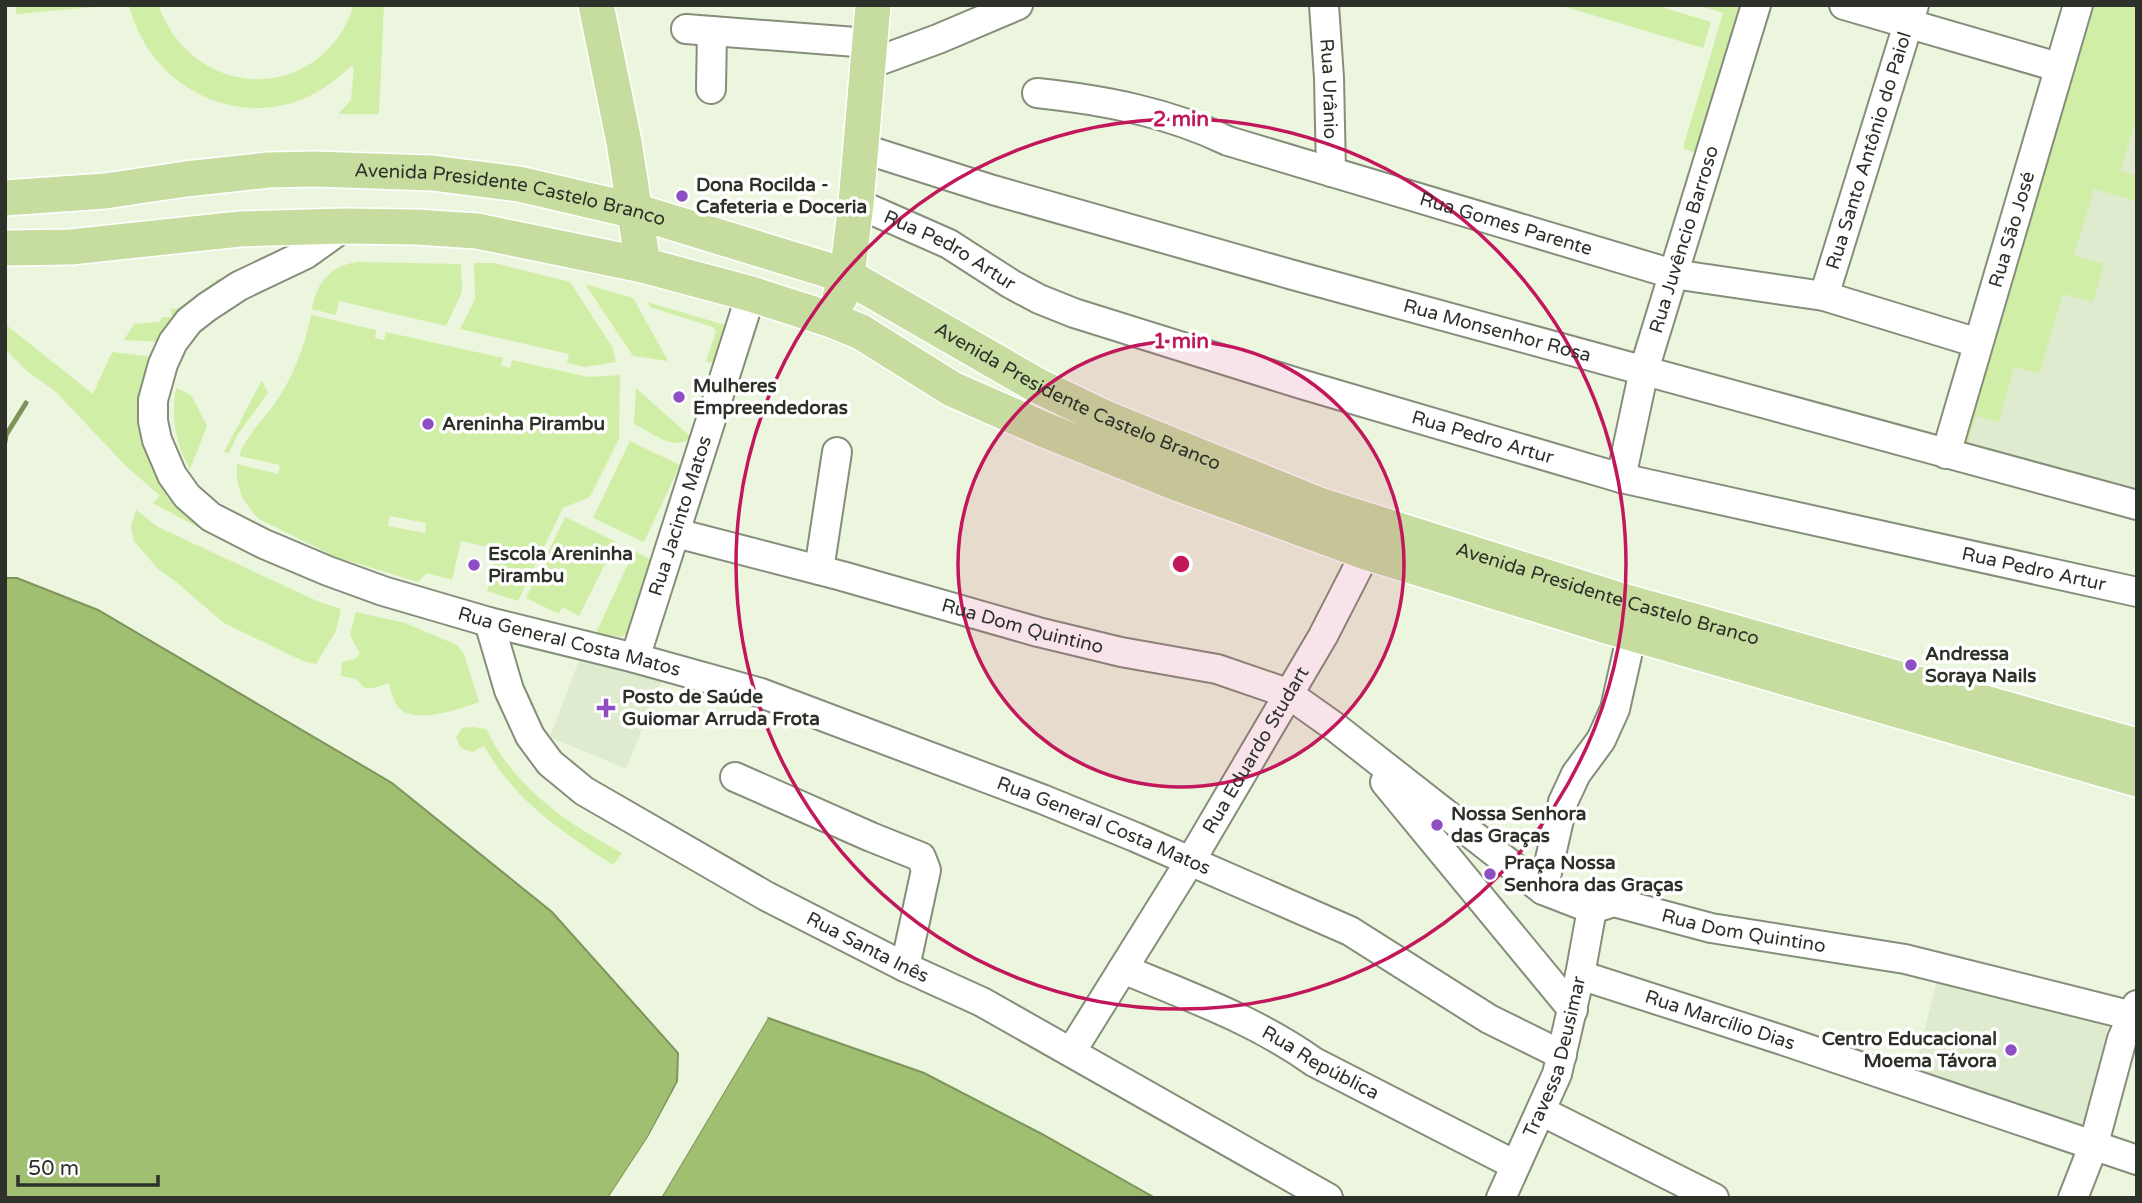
<svg xmlns="http://www.w3.org/2000/svg" width="2142" height="1203" font-family="'Varela Round',sans-serif">
<style>
.built{fill:#dfebce}
.green{fill:#d1eea6;fill-rule:evenodd}
.water{fill:#a0bf70;stroke:#7e945b;stroke-width:2}
.pier{fill:#ecf6df}
.lines{fill:none;stroke-linecap:round;stroke-linejoin:round}
.stream{stroke:#7e945b;stroke-width:5}
.minor-casing{stroke:#858e7a;stroke-width:32}
.major-casing{stroke:#fff;stroke-width:38}
.minor{stroke:#fff;stroke-width:28}
.major{stroke:#c7dda0;stroke-width:35}
.ring{fill:none;stroke:#c2185b;stroke-width:3.5}
.poi-dot{fill:#8e4fc4;stroke:#fff;stroke-width:2.5}
.labels{text-anchor:middle;dominant-baseline:central;stroke-width:7;stroke-linejoin:round;paint-order:stroke}
.street-label{font-size:19px;fill:#2e3129;stroke:#fff}
.poi-label{font-size:19px;font-weight:bold;fill:#2e3129;stroke:#fff;text-anchor:start}
.centre{fill:#c2185b;stroke:#fff;stroke-width:3.5}
.ring-label{font-size:21px;text-anchor:middle;font-weight:bold;fill:#c2185b;stroke:#fff;stroke-width:7;stroke-linejoin:round;paint-order:stroke}
</style>
<rect width="100%" height="100%" fill="#ecf6df"/>
<g class="built">
<path d="M2137 5V492L1959 441Z"/>
<path d="M581 655 663 679 626 769 550 737Z"/>
<path d="M1937 980 2108 1027 2083 1126 1914 1073Z"/>
</g>
<g class="green">
<path d="M16 5H107V6L16 14Z"/>
<path d="M129 5H158C194 103 321 105 354 5H384L379 114H338L351 100 354 68 351 66C334 82 315 96 292 103 220 124 146 77 129 5Z"/>
<path d="M1559 5H1655L1711 22 1703 48Z"/>
<path d="M1697 5H1745L1701 155 1683 148 1723 13Z"/>
<path d="M2088 5H2137V118L2120 171 2137 176V201L2094 189 2074 255 2104 264 2093 302 2063 294 2039 374 2014 366 1999 422 1976 416 1968 444 1959 441Z"/>
<path d="M358 262 461 264 462 292 446 326 339 301 336 315 312 309C316 283 331 265 358 262Z"/>
<path d="M474 263H494L570 282 613 348 616 362 585 367 567 363 569 354 460 329 475 299Z"/>
<path d="M218 279H232L161 342 124 340 134 324 159 322 163 317H172L171 309 180 308Z"/>
<path d="M585 284 633 298 668 361 633 356Z"/>
<path d="M647 302 725 325 714 364 706 361 716 332 713 327 650 307Z"/>
<path d="M311 315 376 330 375 338 384 340 386 332 503 358 501 366 510 368 512 360 588 377 620 375 619 439 590 497 563 508 518 601 487 591 497 549 461 541 452 580 427 573 418 582 336 557 259 519C243 503 235 487 237 464L278 474 280 465 239 456C246 436 261 422 273 406 292 380 305 346 311 315ZM390 516 426 523 425 533 388 526Z"/>
<path d="M5 324 93 394 112 352 154 357 143 396 193 518 212 535 153 503 160 496 124 464 55 391 28 372 5 349Z"/>
<path d="M262 380 268 393 238 434 229 453 224 452Z"/>
<path d="M176 388 191 395 207 426 190 469C175 444 171 416 176 388Z"/>
<path d="M636 388 691 437C675 453 651 432 634 424Z"/>
<path d="M630 441 680 465 644 542 593 518Z"/>
<path d="M136 510 158 527 317 601 341 609 336 631 316 664 303 661 224 623 175 581 158 569 134 541 131 526Z"/>
<path d="M565 517 616 542 579 616 562 607 559 614 526 598Z"/>
<path d="M634 551 652 560 631 631 621 637 596 633Z"/>
<path d="M356 612 405 623 457 645 464 654 479 702C460 709 415 725 399 708 393 702 391 691 389 683L374 688H365L356 679 341 676 342 662 355 659 360 654 350 635Z"/>
<path d="M471 727 486 729C514 787 566 823 622 853L613 865C560 830 516 802 484 746L472 752 461 748 456 737 462 728Z"/>
</g>
<g class="water">
<path d="M5 578H17L98 610 392 783 552 912 678 1053 677 1082 648 1137 608 1198H5Z"/>
<path d="M768 1018 924 1073 1040 1133 1155 1198H661Z"/>
</g>
<g class="pier">
<path d="M765 1017 768 1018 661 1198H657Z"/>
<path d="M681 1076 680 1083 650 1139 613 1198H608L648 1137Z"/>
</g>
<g class="lines">
<path class="stream" d="M5 442 6 435 26 403"/>
<g class="minor-casing">
<g id="minor">
<path id="s1" d="M1324 5 1329 78 1331 172"/>
<path d="M1844 5 2058 67"/>
<path d="M686 29 869 43"/>
<path d="M867 65 938 39 1018 5"/>
<path d="M711 89 712 31"/>
<path id="s2" d="M1037 93C1103 100 1168 112 1228 141L1673 274 1824 296 1978 343"/>
<path id="s3" d="M861 148 993 190 1293 275 2137 505"/>
<path id="s4" d="M856 203 949 244 1011 284 1039 299 1074 313 1301 384 1621 478 2137 592"/>
<path id="s5" d="M345 226 306 254 239 286 207 307 189 321 173 342 163 364 153 400V421L157 440 172 475 187 496 211 517 264 544 328 571 383 591 489 622 635 658 761 693 1042 799 1135 837 1350 931 1489 1019 1562 1055"/>
<path id="s6" d="M1824 296 1914 5"/>
<path id="s7" d="M1946 454 2078 5"/>
<path id="s8" d="M1621 478 1644 370 1756 5"/>
<path id="s9" d="M676 533 842 576 1038 632 1121 652 1217 669 1287 693 1335 727 1543 890 1592 909 1614 902 1711 928 1905 959 2137 1017"/>
<path d="M819 570 837 452"/>
<path id="s10" d="M489 622 509 690 530 736 550 763 584 791 766 896 905 967 982 1002 1328 1198"/>
<path id="s11" d="M635 658 751 294"/>
<path d="M735 777 871 837 921 857 926 870 905 967"/>
<path d="M1385 782 1573 1010"/>
<path d="M1543 890 1563 802 1576 774 1601 740 1615 709 1632 633"/>
<path id="s12" d="M1123 969C1188 996 1257 1021 1314 1062L1515 1165"/>
<path id="s13" d="M1580 975 1782 1040 2137 1160"/>
<path id="s14" d="M1071 1052 1197 850 1323 636 1366 552"/>
<path d="M1541 1111 1714 1198"/>
<path id="s15" d="M1501 1198 1557 1074 1580 975 1592 909"/>
<path d="M2073 1198 2093 1147 2122 1039 2137 1005"/>
</g>
</g>
<g class="major-casing">
<g id="major">
<path d="M596 5 624 142 643 265"/>
<path id="s16" d="M5 198 105 191 186 179 268 170 314 169 432 173 519 184 635 211 847 276 1038 386 1105 418 1319 505 1616 599 2137 746"/>
<path d="M5 248 71 247 240 229 345 226 416 227 477 231 643 265 751 294 832 320 861 332 952 389 1045 430 1174 482 1366 552 1610 627 2137 779"/>
<path d="M840 297 847 276 856 203 873 5"/>
</g>
</g>
<use href="#minor" class="minor"/>
<use href="#major" class="major"/>
</g>
<circle cx="1181" cy="564" r="223" fill="#c2185b" fill-opacity=".12"/>
<g class="ring">
<circle cx="1181" cy="564" r="223"/>
<circle cx="1181" cy="564" r="445"/>
</g>
<g class="poi-dot">
<circle cx="682" cy="196" r="7"/>
<circle cx="679" cy="397" r="7"/>
<circle cx="428" cy="424" r="7"/>
<circle cx="474" cy="565" r="7"/>
<circle cx="1911" cy="665" r="7"/>
<path d="M602.5 697.5h7v7h7v7h-7v7h-7v-7h-7v-7h7z"/>
<circle cx="1437" cy="825" r="7"/>
<circle cx="1490" cy="874" r="7"/>
<circle cx="2011" cy="1050" r="7"/>
</g>
<g class="labels">
<g class="street-label">
<text stroke="none"><textPath href="#s1" startOffset="84">Rua Urânio</textPath></text>
<text stroke="none"><textPath href="#s6" startOffset="152">Rua Santo Antônio do Paiol</textPath></text>
<text stroke="none"><textPath href="#s16" startOffset="509">Avenida Presidente Castelo Branco</textPath></text>
<text stroke="none"><textPath href="#s2" startOffset="488">Rua Gomes Parente</textPath></text>
<text stroke="none"><textPath href="#s7" startOffset="234">Rua São José</textPath></text>
<text stroke="none"><textPath href="#s8" startOffset="247">Rua Juvêncio Barroso</textPath></text>
<text stroke="none"><textPath href="#s4" startOffset="105">Rua Pedro Artur</textPath></text>
<text stroke="none"><textPath href="#s3" startOffset="662">Rua Monsenhor Rosa</textPath></text>
<text stroke="none"><textPath href="#s16" startOffset="1118">Avenida Presidente Castelo Branco</textPath></text>
<text stroke="none"><textPath href="#s4" startOffset="672">Rua Pedro Artur</textPath></text>
<text stroke="none"><textPath href="#s11" startOffset="149">Rua Jacinto Matos</textPath></text>
<text stroke="none"><textPath href="#s4" startOffset="1239">Rua Pedro Artur</textPath></text>
<text stroke="none"><textPath href="#s16" startOffset="1685">Avenida Presidente Castelo Branco</textPath></text>
<text stroke="none"><textPath href="#s9" startOffset="359">Rua Dom Quintino</textPath></text>
<text stroke="none"><textPath href="#s5" startOffset="788">Rua General Costa Matos</textPath></text>
<text stroke="none"><textPath href="#s14" startOffset="354">Rua Eduardo Studart</textPath></text>
<text stroke="none"><textPath href="#s5" startOffset="1354">Rua General Costa Matos</textPath></text>
<text stroke="none"><textPath href="#s9" startOffset="1164">Rua Dom Quintino</textPath></text>
<text stroke="none"><textPath href="#s10" startOffset="523">Rua Santa Inês</textPath></text>
<text stroke="none"><textPath href="#s13" startOffset="147">Rua Marcílio Dias</textPath></text>
<text stroke="none"><textPath href="#s15" startOffset="152">Travessa Deusimar</textPath></text>
<text stroke="none"><textPath href="#s12" startOffset="219">Rua República</textPath></text>
</g>
<g class="poi-label">
<text x="696" y="185">Dona Rocilda -<tspan x="696" dy="22">Cafeteria e Doceria</tspan></text>
<text x="693" y="386">Mulheres<tspan x="693" dy="22">Empreendedoras</tspan></text>
<text x="442" y="424">Areninha Pirambu</text>
<text x="488" y="554">Escola Areninha<tspan x="488" dy="22">Pirambu</tspan></text>
<text x="1925" y="654">Andressa<tspan x="1925" dy="22">Soraya Nails</tspan></text>
<text x="622" y="697">Posto de Saúde<tspan x="622" dy="22">Guiomar Arruda Frota</tspan></text>
<text x="1451" y="814">Nossa Senhora<tspan x="1451" dy="22">das Graças</tspan></text>
<text x="1504" y="863">Praça Nossa<tspan x="1504" dy="22">Senhora das Graças</tspan></text>
<text x="1997" y="1039" text-anchor="end">Centro Educacional<tspan x="1997" dy="22">Moema Távora</tspan></text>
</g>
</g>
<circle cx="1181" cy="564" r="10" class="centre"/>
<g class="ring-label">
<text x="1181" y="126">2 min</text>
<text x="1181" y="348">1 min</text>
</g>
<rect width="2142" height="1203" fill="none" stroke="#2e3129" stroke-width="14"/>
<path d="M18 1175v10h140v-10" fill="none" stroke="#2e3129" stroke-width="3.5"/>
<text x="28" y="1175" font-size="21" fill="#2e3129" stroke="#ffffff" stroke-width="5" paint-order="stroke">50 m</text>
</svg>
